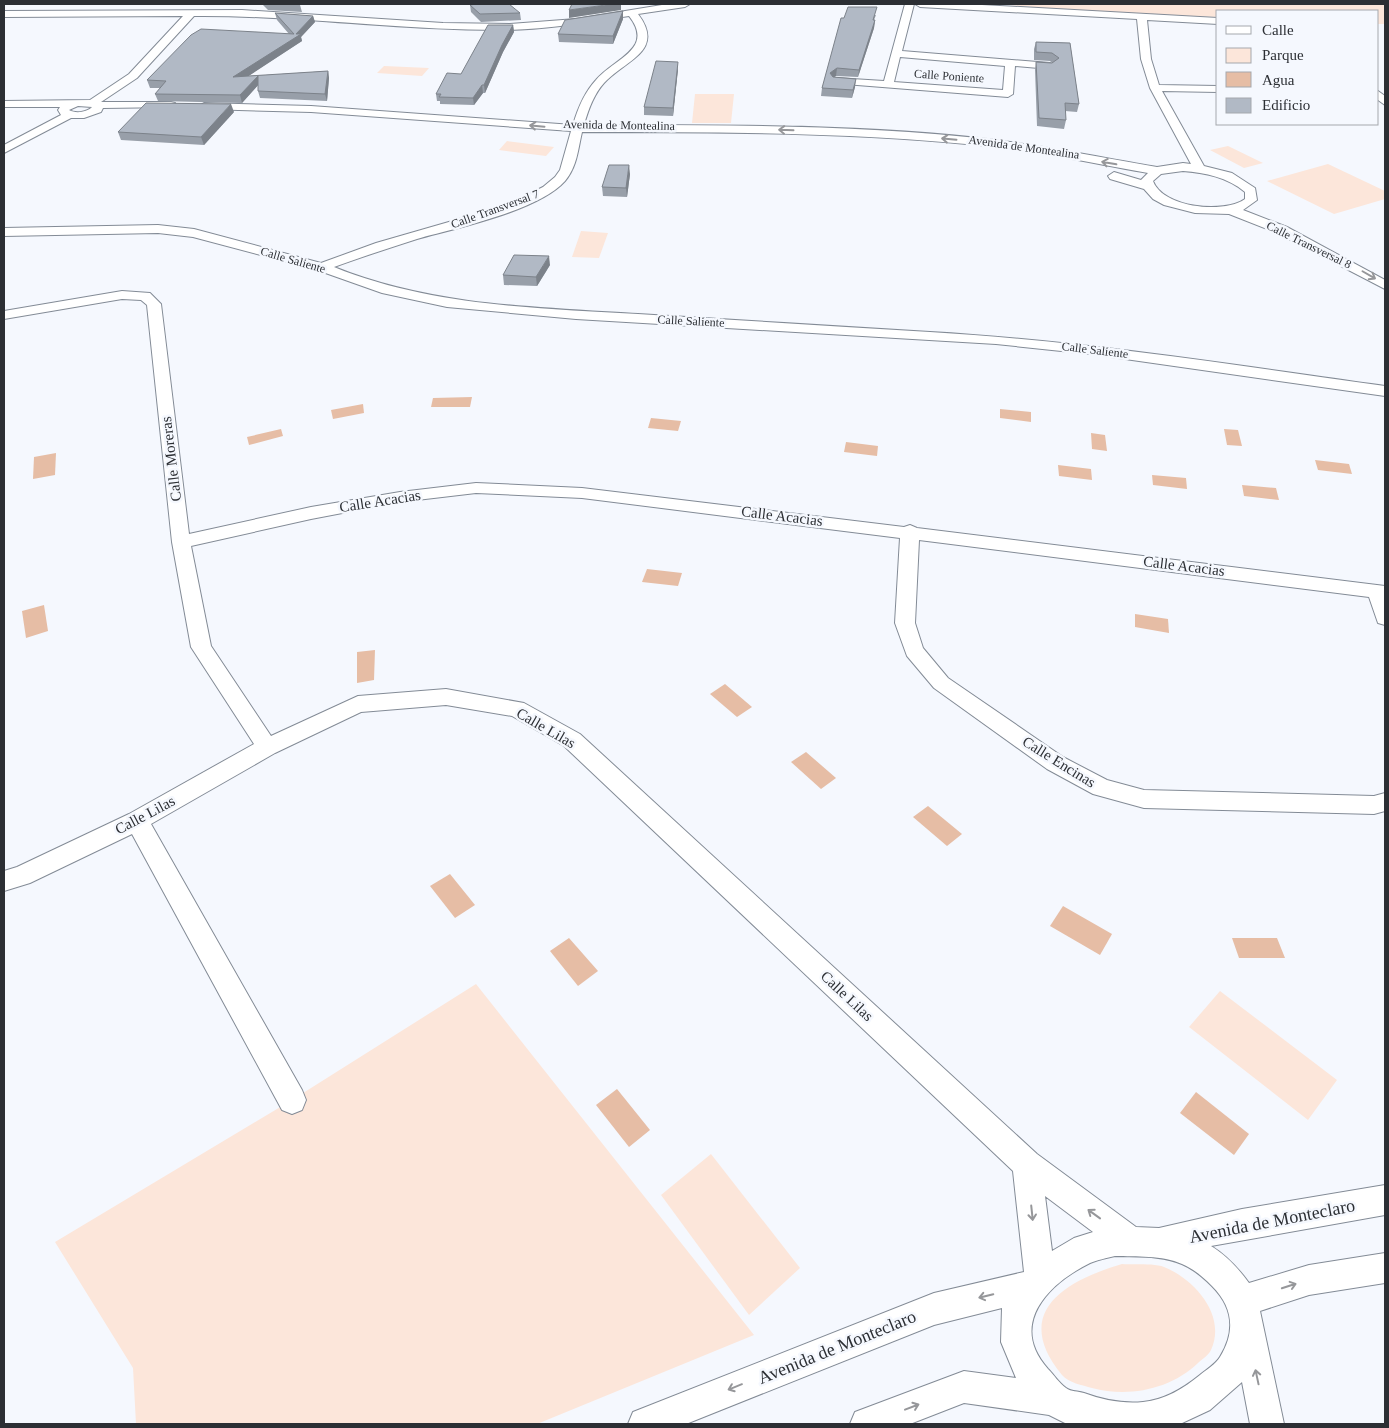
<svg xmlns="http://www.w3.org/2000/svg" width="1389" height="1428" font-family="Georgia,serif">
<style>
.green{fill:#fce6da}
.water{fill:#e6bda5}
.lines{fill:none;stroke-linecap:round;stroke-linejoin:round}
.street-casing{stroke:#838b96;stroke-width:2}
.street{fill:#fff;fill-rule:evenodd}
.wall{fill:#989fa9}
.shaded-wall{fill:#7c828a}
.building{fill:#b1b9c5;stroke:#7c828a}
.oneway{stroke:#96979a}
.labels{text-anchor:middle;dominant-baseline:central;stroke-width:5;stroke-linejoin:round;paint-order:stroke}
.far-street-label{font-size:12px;fill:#2c2f34;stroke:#f5f8fe}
.street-label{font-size:15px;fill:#2c2f34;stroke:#f5f8fe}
.near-street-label{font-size:18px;fill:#2c2f34;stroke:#f5f8fe}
</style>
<rect width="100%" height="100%" fill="#f5f8fe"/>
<g class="green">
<path d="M998 4H1385V24H1378V11H1218V17L1116 14Z"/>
<path d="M384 66 429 68 422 76 377 73Z"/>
<path d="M695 94H734L731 123H692Z"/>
<path d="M507 141 554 147 546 156 499 150Z"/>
<path d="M1228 146 1263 163 1244 168 1210 150Z"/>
<path d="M1328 164 1385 191V199L1334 214 1267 181Z"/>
<path d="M581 231 608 233 599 258 572 257Z"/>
<path d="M476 984 754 1335 537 1424H136L133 1368 55 1242 292 1100Z"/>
<path d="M1220 991 1337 1080 1308 1120 1189 1027Z"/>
<path d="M711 1154 800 1268 749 1315 661 1195Z"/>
<path d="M1122 1264C1133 1265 1154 1263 1164 1267 1194 1279 1227 1315 1211 1350 1209 1355 1202 1359 1198 1363 1171 1389 1129 1398 1092 1388 1082 1385 1069 1383 1062 1375 1011 1313 1064 1281 1122 1264Z"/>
</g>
<g class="water">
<path d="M472 397 470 407H431L433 398Z"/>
<path d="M363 404 364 413 333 419 331 410Z"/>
<path d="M1000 409 1031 412V422L1000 418Z"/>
<path d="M651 418 681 421 678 431 648 428Z"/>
<path d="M281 429 283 436 249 445 247 437Z"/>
<path d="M1224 429 1238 430 1242 446 1227 445Z"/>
<path d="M1091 433 1105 435 1107 451 1092 449Z"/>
<path d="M846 442 878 446 877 456 844 452Z"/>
<path d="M56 453 55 475 33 479 34 457Z"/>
<path d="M1315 460 1349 464 1352 474 1318 470Z"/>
<path d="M1058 465 1091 469 1092 480 1059 476Z"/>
<path d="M1152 475 1186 478 1187 489 1153 485Z"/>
<path d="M1242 485 1276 488 1279 500 1244 496Z"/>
<path d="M647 569 682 573 678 586 642 582Z"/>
<path d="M44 605 48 631 26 638 22 611Z"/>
<path d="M1135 614 1168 619 1169 633 1135 627Z"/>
<path d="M375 650 374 680 357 683V652Z"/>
<path d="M725 684 752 707 737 717 710 694Z"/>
<path d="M806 752 836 778 821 789 791 762Z"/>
<path d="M928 806 962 834 947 846 913 817Z"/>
<path d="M450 874 475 905 455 918 430 886Z"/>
<path d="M1063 906 1112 934 1100 955 1050 926Z"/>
<path d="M569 938 598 971 578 986 550 951Z"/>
<path d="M1232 938H1277L1285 958H1239Z"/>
<path d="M617 1089 650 1130 629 1147 596 1105Z"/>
<path d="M1196 1092 1249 1134 1234 1155 1180 1113Z"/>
</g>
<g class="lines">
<g class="street-casing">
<g id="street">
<path d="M668 4H690L685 7 638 14C666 51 625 60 604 83 594 94 588 110 584 125 721 125 860 124 996 140 1050 147 1104 158 1157 167L1183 163 1191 164 1150 88 1141 59 1137 19 920 7 915 4H964L1218 18V24L1147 20 1151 59 1159 85 1218 86V92L1162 91 1204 166 1232 173 1255 188 1257 200 1243 210 1287 227 1385 280V289L1277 233 1229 214 1195 213 1164 205 1153 199 1144 189 1110 179 1108 176 1114 172 1141 180 1148 173C1097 164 1046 153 995 147 857 132 720 132 582 132 578 149 577 167 565 181 538 211 456 228 417 239 389 248 361 257 334 267 430 306 536 308 638 314 735 320 833 326 930 332 1083 341 1234 365 1385 386V396L1090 354 996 344 576 319 447 307 382 293 317 270 193 237 158 233 4 236V228L158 225 194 229 321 263 376 243 480 213 525 196 543 187 555 177 560 170 571 131 311 112 204 109 199 106 204 103 311 106 573 125C578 108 584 93 596 80 615 58 655 49 629 16 589 22 549 29 509 30 403 31 299 15 194 16L137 78 101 102H171L175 103 176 105 175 107 103 108 101 112 84 118H71L4 153V145L61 115 58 110 60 107H4V101L90 100 129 74 183 16 4 17V11L242 10 443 23 510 24 576 19ZM78 106 92 107C87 112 76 114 69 110ZM1183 171C1206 173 1227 177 1245 192V199C1224 214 1163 208 1153 181L1161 174Z"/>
<path d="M905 4H914L902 51 1050 63 1055 66 1050 69 1015 66 1013 94 1008 97 832 83 831 81 836 78 884 81ZM900 57 1005 66 1003 90 894 82Z"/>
<path d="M1378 91 1385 96V105L1378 100Z"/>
<path d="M122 291 150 293 161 304 189 534 311 507 400 492 476 483 582 488 904 527 910 525 917 528 1385 586V625L1378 623 1369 597 919 540 915 623 923 648 948 678 1063 757 1107 780 1144 790 1374 796 1385 793V811L1374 814 1144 808 1093 794 1047 769 934 688 907 656 895 623 900 538 582 498 476 493 400 502 311 519 191 546 211 646 271 736 358 696 446 689 524 703 580 734 1037 1154 1136 1227 1159 1228 1242 1209 1385 1185V1215L1211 1246C1227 1256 1238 1268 1249 1283L1309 1265 1385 1253V1283L1309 1295 1260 1311 1284 1424H1250L1242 1382 1210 1410 1180 1424H1078L1065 1423 1049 1415 964 1403 910 1424H850L855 1412 964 1371 1016 1378 1001 1342 1002 1308 934 1325 686 1424H628L633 1412 934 1293 1024 1272 1013 1171 564 746 512 716 446 705 361 712 275 753 151 824 302 1090 306 1100 302 1110 292 1114 282 1110 132 834 30 883 4 891V871L17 867 129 814 254 744 191 647 172 542 147 305 141 300 122 299 4 319V311ZM1045 1196 1093 1232 1074 1238 1052 1251ZM1115 1256C1136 1257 1162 1255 1182 1264 1194 1269 1203 1277 1212 1286 1233 1307 1236 1331 1220 1357 1216 1364 1206 1370 1200 1375 1184 1388 1165 1400 1143 1402 1123 1404 1103 1400 1084 1393 1078 1391 1071 1392 1066 1388 1059 1383 1054 1375 1048 1369 1008 1324 1048 1284 1090 1263 1097 1260 1107 1258 1115 1256Z"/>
</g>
</g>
<use href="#street" class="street"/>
</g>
<g class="wall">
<path d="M262 4H297L300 5 302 12 268 10Z"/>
<path d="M470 5 520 13 521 20 481 22 471 12Z"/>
<path d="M623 11V19L613 44 559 42 558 34Z"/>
<path d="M275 13 313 16 315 22 301 37 302 41 248 76 328 71 329 78 327 101 260 98 258 91V85L242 103 158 101 155 94 160 88H150L147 80 289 34 277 20Z"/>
<path d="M876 15 874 20H875L874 28 858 77 836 76 834 77 855 87 852 98 821 96 822 88 844 18Z"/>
<path d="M513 25 514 32 503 52 485 93H483L474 105 440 104V101H437L436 94 461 74Z"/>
<path d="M1036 42 1070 43 1079 104 1077 112 1065 111 1066 120 1064 129 1037 126 1035 70 1036 62 1052 63 1050 61 1034 60V49Z"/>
<path d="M678 69 673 116 644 115V107Z"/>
<path d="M234 112 204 145 121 140 118 132Z"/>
<path d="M630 174 627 197 603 196 602 187Z"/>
<path d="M550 265 537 286 504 285 503 275Z"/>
</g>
<g class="shaded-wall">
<path d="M613 4H621V10L569 18V10Z"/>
<path d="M623 11V19L613 44V36Z"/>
<path d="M313 16 315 22 301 37 302 41 235 85 233 77 296 34Z"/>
<path d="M875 20 874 28 858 77 859 70Z"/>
<path d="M513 25 514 32 503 52 485 93 484 85 502 45Z"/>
<path d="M678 62V69L673 116V108Z"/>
<path d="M837 68 836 76 829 80 830 73Z"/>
<path d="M328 71 329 78 327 101 325 94Z"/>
<path d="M258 76 260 83 242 103 240 95Z"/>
<path d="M856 79 855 87 852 98 853 90Z"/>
<path d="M482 85 483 93 474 105 473 98Z"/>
<path d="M231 104 234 112 204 145 201 137Z"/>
<path d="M629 165 630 174 627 197 626 188Z"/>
<path d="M549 256 550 265 537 286 536 277Z"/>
</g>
<g class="building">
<path d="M476 4H509L520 13 480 14 470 5Z"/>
<path d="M572 4H613L569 10Z"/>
<path d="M848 7H877L873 20H875L859 70 837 68 830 73 833 77 856 79 853 90 822 88 841 18H844Z"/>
<path d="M623 11 613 36 558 34 565 20Z"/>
<path d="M275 13 313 16 296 34H301L233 77 328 71 325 94 258 91V76L240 95 155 94 166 81 147 80 191 35 201 29 294 34Z"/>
<path d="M488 25H513L502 45 484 85H482L473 98 439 97 441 94H436L447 73 461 74Z"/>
<path d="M1036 42 1070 43 1079 104 1065 103 1066 120 1039 118 1036 62 1052 63 1059 58 1052 53 1036 52Z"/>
<path d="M656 61 678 62 673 108 644 107Z"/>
<path d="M146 103 231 104 201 137 118 132Z"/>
<path d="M609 165H629L626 188 602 187Z"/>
<path d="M514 255 549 256 536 277 503 275Z"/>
</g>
<defs><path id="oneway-shaft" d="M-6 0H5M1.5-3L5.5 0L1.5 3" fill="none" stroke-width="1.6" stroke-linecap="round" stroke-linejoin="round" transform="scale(1.25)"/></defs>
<g class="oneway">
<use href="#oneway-shaft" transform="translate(537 126) rotate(-175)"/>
<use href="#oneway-shaft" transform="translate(786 130) rotate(-178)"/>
<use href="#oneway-shaft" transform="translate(949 139) rotate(-175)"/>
<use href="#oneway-shaft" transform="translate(1109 163) rotate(-170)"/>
<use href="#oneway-shaft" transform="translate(1369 275) rotate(30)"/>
<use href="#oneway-shaft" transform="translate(1032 1213) rotate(84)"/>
<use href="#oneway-shaft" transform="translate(1094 1214) rotate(-144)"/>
<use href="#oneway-shaft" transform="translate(1289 1286) rotate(-18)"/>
<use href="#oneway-shaft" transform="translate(986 1296) rotate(166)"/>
<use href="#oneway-shaft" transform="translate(1257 1377) rotate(-102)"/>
<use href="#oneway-shaft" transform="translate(735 1387) rotate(158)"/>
<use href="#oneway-shaft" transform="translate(912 1407) rotate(-21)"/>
</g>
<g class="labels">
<g class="far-street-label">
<text transform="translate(949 76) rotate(4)">Calle Poniente</text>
<text transform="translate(619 125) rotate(1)">Avenida de Montealina</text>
<text transform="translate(1024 147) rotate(8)">Avenida de Montealina</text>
<text transform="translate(495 209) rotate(-20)">Calle Transversal 7</text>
<text transform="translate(1309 245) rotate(26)">Calle Transversal 8</text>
<text transform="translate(293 260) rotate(16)">Calle Saliente</text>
<text transform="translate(691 321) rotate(3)">Calle Saliente</text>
<text transform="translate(1095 350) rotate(7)">Calle Saliente</text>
</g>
<g class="street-label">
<text transform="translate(171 459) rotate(-97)">Calle Moreras</text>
<text transform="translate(380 501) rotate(-9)">Calle Acacias</text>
<text transform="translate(782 516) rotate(7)">Calle Acacias</text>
<text transform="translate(1184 566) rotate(7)">Calle Acacias</text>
<text transform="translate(546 728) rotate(30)">Calle Lilas</text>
<text transform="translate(1059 762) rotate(32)">Calle Encinas</text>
<text transform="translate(145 815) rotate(-28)">Calle Lilas</text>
<text transform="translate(847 996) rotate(43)">Calle Lilas</text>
</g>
<g class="near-street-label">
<text transform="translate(1272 1221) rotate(-11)">Avenida de Monteclaro</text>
<text transform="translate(837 1347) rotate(-22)">Avenida de Monteclaro</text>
</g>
</g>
<rect width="1389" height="1428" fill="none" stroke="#2c2f34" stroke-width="10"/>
<rect x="1216" y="10" width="162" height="115" fill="#f5f8fe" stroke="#a5a8ad"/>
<rect x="1226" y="26" width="25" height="8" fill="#ffffff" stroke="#a5a8ad"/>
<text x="1262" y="35" font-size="15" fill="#2c2f34">Calle</text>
<rect x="1226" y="48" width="25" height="15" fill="#fce6da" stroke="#a5a8ad"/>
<text x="1262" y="60" font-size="15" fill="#2c2f34">Parque</text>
<rect x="1226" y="72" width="25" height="15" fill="#e6bda5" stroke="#a5a8ad"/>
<text x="1262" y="85" font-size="15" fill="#2c2f34">Agua</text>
<rect x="1226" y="98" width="25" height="15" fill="#b1b9c5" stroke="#a5a8ad"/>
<text x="1262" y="110" font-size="15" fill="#2c2f34">Edificio</text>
</svg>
